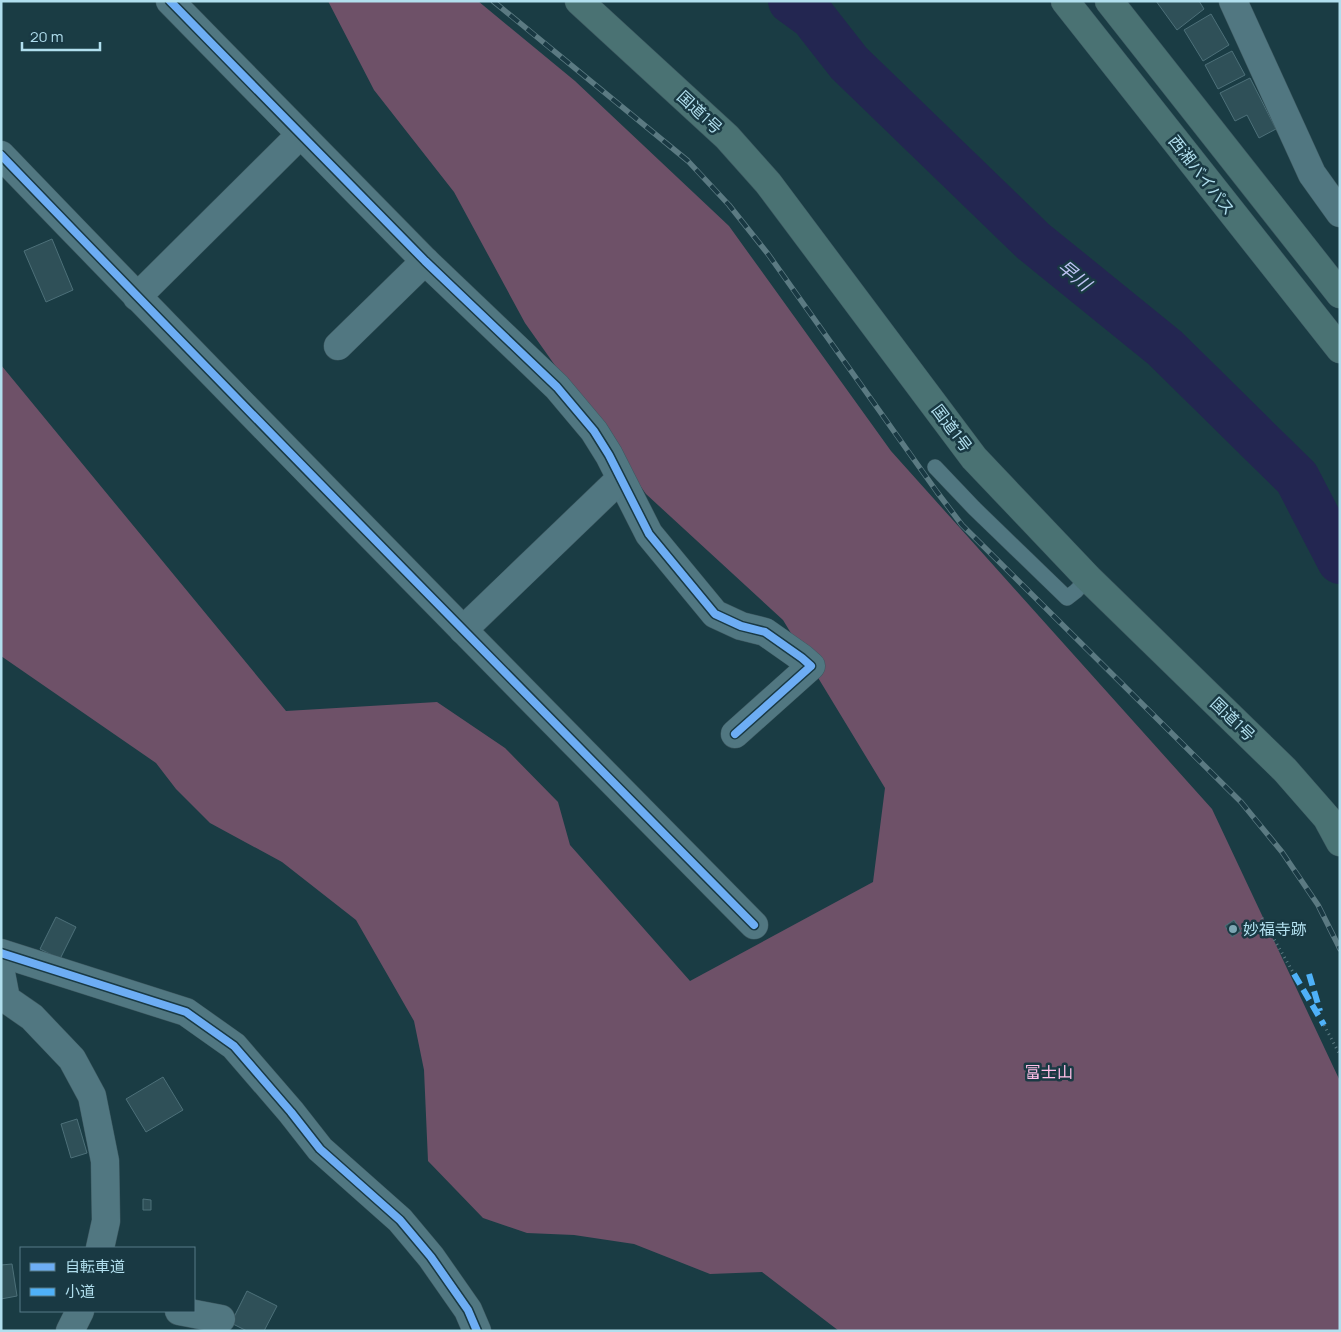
<svg xmlns="http://www.w3.org/2000/svg" width="1341" height="1332" font-family="Manrope,'Noto Sans JP',sans-serif">
<style>
.green{fill:#6e5168}
.lines{fill:none;stroke-linecap:round;stroke-linejoin:round}
.river{stroke:#232651;stroke-width:46}
.building{fill:#2f5058;stroke:#4d7079}
.lane-casing{stroke:#3d5860;stroke-width:16}
.street-casing{stroke:#3d5860;stroke-width:29}
.highway-casing{stroke:#3d5860;stroke-width:29}
.path{stroke:#5b7a82;stroke-width:3;stroke-dasharray:1 4;stroke-linecap:butt}
.lane{stroke:#517781;stroke-width:15}
.street{stroke:#517781;stroke-width:28}
.highway{stroke:#4a7273;stroke-width:28}
.rail-casing{stroke:#5b7a82;stroke-width:5.5}
.rail{stroke:#193943;stroke-width:4;stroke-dasharray:11;stroke-linecap:butt}
.quiet{stroke:#4fb1f8;stroke-width:6;stroke-dasharray:12 6;stroke-linecap:butt}
.cycleway-casing{stroke:#193943;stroke-width:11}
.cycleway{stroke:#6dadf4;stroke-width:8}
.poi-dot{fill:#7ca6b2;stroke:#193943;stroke-width:2}
.labels{text-anchor:middle;dominant-baseline:central;stroke-width:5;stroke-linejoin:round;paint-order:stroke}
.street-label{font-size:16px;fill:#b1dfee;stroke:#193943}
.poi-label{font-size:16px;fill:#b1dfee;stroke:#193943;text-anchor:start}
.park-label{font-size:16px;fill:#ffbfe8;stroke:#193943}
.water-label{font-size:18px;font-style:italic;fill:#bec3f3;stroke:#193943}
</style>
<rect width="100%" height="100%" fill="#1a3c44"/>
<path class="green" d="M328 1H478L575 81 729 226 891 451 1212 809 1340 1081V1331H839L762 1272 710 1274 634 1244 574 1235 527 1233 483 1218 428 1161 424 1070 414 1021 356 920 282 862 210 823 176 789 156 763 1 656V365L286 711 437 702 505 748 558 802 570 845 690 981 873 882 885 788 783 620 646 494 525 323 454 192 374 90Z"/>
<g class="lines">
<path class="river" d="M791 1 813 17 849 63 1033 241 1165 348 1297 478 1340 561"/>
</g>
<g class="building">
<path d="M1156 1H1199L1204 9 1177 30Z"/>
<path d="M1211 14 1229 45 1203 61 1184 30Z"/>
<path d="M1232 51 1245 75 1218 89 1205 65Z"/>
<path d="M1250 78 1276 129 1259 138 1247 115 1235 121 1220 93Z"/>
<path d="M52 239 73 290 46 302 24 251Z"/>
<path d="M56 917 76 927 60 959 40 949Z"/>
<path d="M1234 920 1241 931 1232 937 1225 926Z"/>
<path d="M163 1077 183 1110 146 1132 126 1099Z"/>
<path d="M77 1119 87 1153 71 1158 61 1124Z"/>
<path d="M143 1199 151 1200V1210H143Z"/>
<path d="M12 1264 17 1296 1 1299V1265Z"/>
<path d="M247 1291 277 1306 264 1331H247L231 1323Z"/>
</g>
<g class="lines">
<g class="lane-casing">
<path id="lane" d="M935 467 974 508 1067 598 1076 591 1088 578"/>
</g>
<g class="street-casing">
<g id="street">
<path d="M170 1 425 261 557 387 594 431 609 455 649 534 715 614 741 626 765 632 802 658 811 666 735 734"/>
<path d="M1233 1 1312 174 1340 213"/>
<path d="M1 155C250 414 502 670 754 925"/>
<path d="M137 297 300 135"/>
<path d="M338 346 425 261"/>
<path d="M463 630 620 479"/>
<path d="M1 953 186 1012 234 1046 291 1112 320 1149 400 1220 431 1257 468 1310 477 1331"/>
<path d="M1 973 6 999 32 1017 72 1059 92 1096 105 1161 106 1221 100 1248"/>
<path d="M179 1311 221 1319"/>
<path d="M70 1331 80 1311"/>
</g>
</g>
<g class="highway-casing">
<g id="highway">
<path d="M579 1 727 137 768 183 974 458 1088 578 1285 770 1327 818 1340 842"/>
<path d="M1065 1 1340 349"/>
<path d="M1109 1 1340 294"/>
</g>
</g>
<g class="path">
<path d="M1262 918 1294 974"/>
<path d="M1324 1025 1340 1055"/>
</g>
<use href="#lane" class="lane"/>
<use href="#street" class="street"/>
<use href="#highway" class="highway"/>
<g class="rail-casing">
<path id="rail" d="M493 1 688 161 729 205 768 254 937 492 962 525 1241 802 1282 852 1318 905 1340 949"/>
</g>
<use href="#rail" class="rail"/>
<g class="quiet">
<path d="M1294 974 1324 1025"/>
<path d="M1309 974 1320 1011"/>
</g>
<g class="cycleway-casing">
<g id="cycleway">
<path d="M170 1 425 261 557 387 594 431 609 455 649 534 715 614 741 626 765 632 802 658 811 666 735 734"/>
<path d="M1 155C250 414 502 670 754 925"/>
<path d="M1 953 186 1012 234 1046 291 1112 320 1149 400 1220 431 1257 468 1310 477 1331"/>
</g>
</g>
<use href="#cycleway" class="cycleway"/>
</g>
<circle class="poi-dot" cx="1233" cy="929" r="5"/>
<g class="labels">
<g class="street-label">
<text transform="translate(700 112) rotate(43)">国道1号</text>
<text transform="translate(1202 175) rotate(52)">西湘バイパス</text>
<text transform="translate(952 428) rotate(53)">国道1号</text>
<text transform="translate(1233 719) rotate(44)">国道1号</text>
</g>
<g class="poi-label">
<text x="1243" y="929">妙福寺跡</text>
</g>
<g class="park-label">
<text x="1049" y="1072">富士山</text>
</g>
<g class="water-label">
<text transform="translate(1075 275) rotate(39)">早川</text>
</g>
</g>
<rect width="1341" height="1332" fill="none" stroke="#b1dfee" stroke-width="5"/>
<rect x="20" y="1247" width="175" height="65" fill="#193943" stroke="#567b87"/>
<rect x="30" y="1263" width="25" height="8" fill="#6dadf4" stroke="#567b87"/>
<text x="65" y="1272" font-size="15" fill="#b1dfee">自転車道</text>
<rect x="30" y="1288" width="25" height="8" fill="#4fb1f8" stroke="#567b87"/>
<text x="65" y="1297" font-size="15" fill="#b1dfee">小道</text>
<path d="M22 42v8h78v-8" fill="none" stroke="#b1dfee" stroke-width="2.5"/>
<text x="30" y="42" font-size="15" fill="#b1dfee" stroke="#193943" stroke-width="4" paint-order="stroke">20 m</text>
</svg>
